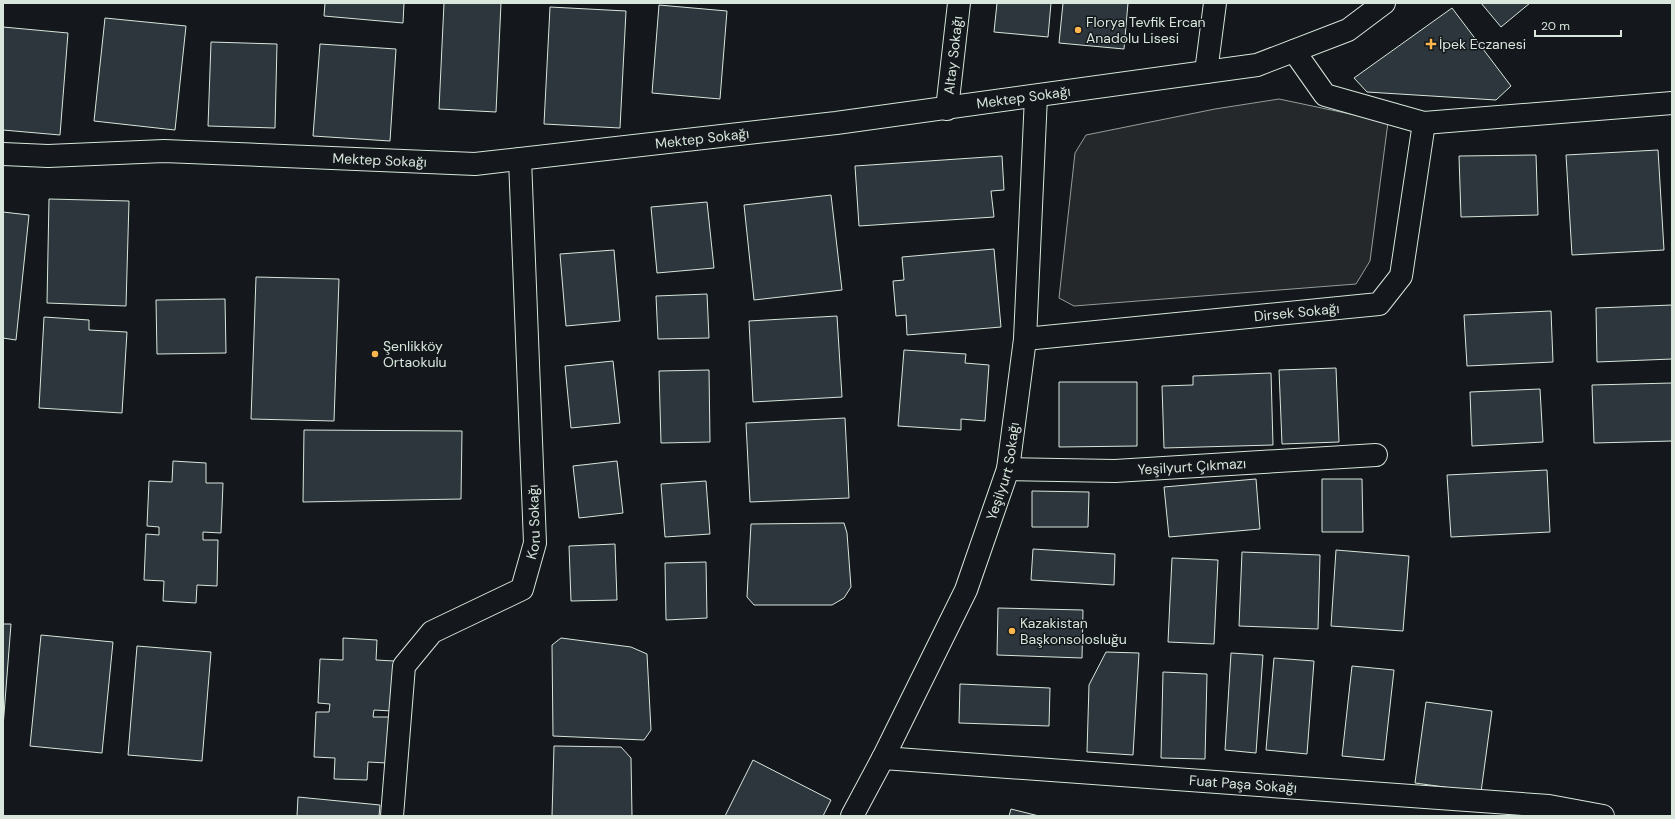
<svg xmlns="http://www.w3.org/2000/svg" width="1675" height="819" font-family="'DM Sans',sans-serif">
<style>
.parking{fill:#24282b;stroke:#939e99}
.building{fill:#2c363c;stroke:#d8e6dc}
.lines{fill:none;stroke-linecap:round;stroke-linejoin:round}
.street-casing{stroke:#d8e6dc;stroke-width:24}
.secondary-casing{stroke:#d8e6dc;stroke-width:24}
.street{stroke:#14181c;stroke-width:22}
.secondary{stroke:#14181c;stroke-width:22}
.poi-dot{fill:#ffb74d;stroke:#14181c;stroke-width:1.5}
.labels{text-anchor:middle;dominant-baseline:central;stroke-width:3;stroke-linejoin:round;paint-order:stroke}
.poi-label{font-size:14px;fill:#d8e6dc;stroke:#14181c;text-anchor:start}
.street-label{font-size:14px;fill:#d8e6dc;stroke:#14181c}
</style>
<rect width="100%" height="100%" fill="#14181c"/>
<path class="parking" d="M1279 99 1388 122 1370 261 1356 284 1074 306 1059 298 1075 153 1086 135 1215 109Z"/>
<g class="building">
<path d="M325 3H404L403 23 324 16Z"/>
<path d="M444 3H501L496 112 439 109Z"/>
<path d="M997 3H1051L1048 37 994 32Z"/>
<path d="M1063 3H1128L1124 49 1059 43Z"/>
<path d="M1481 3H1530L1501 27Z"/>
<path d="M659 5 727 11 720 99 652 93Z"/>
<path d="M550 7 626 11 620 128 544 124Z"/>
<path d="M1452 8 1511 86 1496 100 1367 92 1354 78Z"/>
<path d="M105 18 186 26 175 130 94 121Z"/>
<path d="M3 27 68 33 60 135 3 130Z"/>
<path d="M211 42 277 44 275 128 208 126Z"/>
<path d="M320 44 396 49 390 141 313 136Z"/>
<path d="M1658 150 1664 250 1572 255 1566 155Z"/>
<path d="M1536 155 1538 215 1461 217 1459 156Z"/>
<path d="M1002 156 1004 190 991 191 994 217 859 226 855 166Z"/>
<path d="M831 195 842 290 754 300 744 205Z"/>
<path d="M49 199 129 201 126 306 47 303Z"/>
<path d="M707 202 714 268 657 273 651 207Z"/>
<path d="M3 212 29 215 16 340 3 338Z"/>
<path d="M994 249 1001 327 907 335 906 315 896 316 893 281 904 280 902 257Z"/>
<path d="M614 250 620 321 566 326 560 254Z"/>
<path d="M256 277 339 279 334 421 251 419Z"/>
<path d="M707 294 709 338 658 339 656 296Z"/>
<path d="M225 299 226 353 157 354 156 300Z"/>
<path d="M1672 305V359L1597 362 1596 308Z"/>
<path d="M1551 311 1553 362 1467 366 1464 315Z"/>
<path d="M837 316 842 397 753 402 749 321Z"/>
<path d="M44 317 89 320V330L127 332 122 413 39 408Z"/>
<path d="M904 350 966 354 965 363 989 365 985 421 961 419V430L898 426Z"/>
<path d="M613 361 620 423 571 428 565 366Z"/>
<path d="M1336 368 1339 442 1282 444 1279 370Z"/>
<path d="M709 370 710 442 661 443 659 371Z"/>
<path d="M1271 373 1273 445 1164 448 1162 386 1193 385V376Z"/>
<path d="M1059 382H1137V446L1059 447Z"/>
<path d="M1672 383V441L1594 443 1592 385Z"/>
<path d="M1540 389 1543 442 1472 446 1470 392Z"/>
<path d="M845 418 849 498 750 502 746 423Z"/>
<path d="M304 430 462 431 461 499 303 502Z"/>
<path d="M173 461 206 463V483H223L221 533 203 532V540H218L217 586 197 585 196 603 163 601 164 581 144 580 146 534 159 535V527L147 526 149 481 172 482Z"/>
<path d="M617 461 623 513 579 518 573 466Z"/>
<path d="M1547 470 1550 532 1451 537 1447 475Z"/>
<path d="M1256 479 1260 529 1169 537 1164 487Z"/>
<path d="M1322 479H1362L1363 532H1322Z"/>
<path d="M706 481 710 534 665 537 661 484Z"/>
<path d="M1032 491 1089 492 1088 527H1032Z"/>
<path d="M844 523 847 533 851 587 844 598 832 605H754L747 597 751 524Z"/>
<path d="M615 544 617 600 571 601 569 546Z"/>
<path d="M1033 549 1115 554 1114 585 1031 580Z"/>
<path d="M1336 550 1409 556 1403 631 1331 626Z"/>
<path d="M1242 552 1320 555 1318 629 1239 626Z"/>
<path d="M1172 558 1218 560 1214 644 1168 642Z"/>
<path d="M706 562 707 618 666 620 665 563Z"/>
<path d="M998 608 1083 610 1082 658 997 655Z"/>
<path d="M3 624H11L3 727Z"/>
<path d="M41 635 113 642 102 753 30 746Z"/>
<path d="M343 638 377 640 376 660 394 661 392 711 374 710 373 717H389L387 763 368 762 367 780 334 779 335 758 314 757 316 712H329L330 704 318 703 320 659 343 660Z"/>
<path d="M561 638 631 647 647 654 651 730 644 740 553 736 552 645Z"/>
<path d="M137 646 211 652 202 761 128 755Z"/>
<path d="M1106 652 1139 653 1133 755 1087 752 1089 685Z"/>
<path d="M1231 653 1263 655 1256 753 1225 750Z"/>
<path d="M1274 658 1314 661 1307 754 1266 750Z"/>
<path d="M1352 666 1394 670 1384 760 1342 756Z"/>
<path d="M1163 672 1207 674 1205 759 1161 758Z"/>
<path d="M960 684 1050 688 1049 726 959 723Z"/>
<path d="M1426 702 1492 711 1481 792 1415 783Z"/>
<path d="M554 746 621 747 631 758 632 816H552Z"/>
<path d="M753 760 831 800 823 816H725Z"/>
<path d="M298 797 380 805 379 816H297Z"/>
<path d="M1011 809 1039 816H1009Z"/>
</g>
<g class="lines">
<g class="street-casing">
<g id="street">
<path d="M1294 51 1325 95 1424 123 1672 103"/>
<path d="M1206 72 1215 3"/>
<path id="s1" d="M947 109 959 3"/>
<path id="s2" d="M1025 339 1379 304 1401 276 1424 123"/>
<path id="s3" d="M1008 469 1115 471 1376 455"/>
<path id="s4" d="M883 758 1549 806 1603 816"/>
<path id="s5" d="M392 816 404 666 432 632 522 589 535 543 520 159"/>
</g>
</g>
<g class="secondary-casing">
<g id="secondary">
<path id="s6" d="M3 154 48 156 164 151 475 164 836 123 1257 65 1348 30 1384 3"/>
<path id="s7" d="M852 816 883 758 966 590 1008 469 1025 339 1036 96"/>
</g>
</g>
<use href="#street" class="street"/>
<use href="#secondary" class="secondary"/>
</g>
<g class="poi-dot">
<circle cx="1078" cy="30" r="4"/>
<path d="M1429 38h4v4h4v4h-4v4h-4v-4h-4v-4h4z"/>
<circle cx="375" cy="354" r="4"/>
<circle cx="1012" cy="631" r="4"/>
</g>
<g class="labels">
<g class="poi-label">
<text x="1086" y="22">Florya Tevfik Ercan<tspan x="1086" dy="16">Anadolu Lisesi</tspan></text>
<text x="1439" y="44">İpek Eczanesi</text>
<text x="383" y="346">Şenlikköy<tspan x="383" dy="16">Ortaokulu</tspan></text>
<text x="1020" y="623">Kazakistan<tspan x="1020" dy="16">Başkonsolosluğu</tspan></text>
</g>
<g class="street-label">
<text stroke="none"><textPath href="#s1" startOffset="54">Altay Sokağı</textPath></text>
<text stroke="none"><textPath href="#s6" startOffset="1025">Mektep Sokağı</textPath></text>
<text stroke="none"><textPath href="#s6" startOffset="701">Mektep Sokağı</textPath></text>
<text stroke="none"><textPath href="#s6" startOffset="377">Mektep Sokağı</textPath></text>
<text stroke="none"><textPath href="#s2" startOffset="273">Dirsek Sokağı</textPath></text>
<text stroke="none"><textPath href="#s3" startOffset="184">Yeşilyurt Çıkmazı</textPath></text>
<text stroke="none"><textPath href="#s7" startOffset="378">Yeşilyurt Sokağı</textPath></text>
<text stroke="none"><textPath href="#s5" startOffset="363">Koru Sokağı</textPath></text>
<text stroke="none"><textPath href="#s4" startOffset="361">Fuat Paşa Sokağı</textPath></text>
</g>
</g>
<rect width="1675" height="819" fill="none" stroke="#d8e6dc" stroke-width="8"/>
<path d="M1535 30v6h86v-6" fill="none" stroke="#d8e6dc" stroke-width="2"/>
<text x="1541" y="30" font-size="12" fill="#d8e6dc" stroke="#14181c" stroke-width="3" paint-order="stroke">20 m</text>
</svg>
